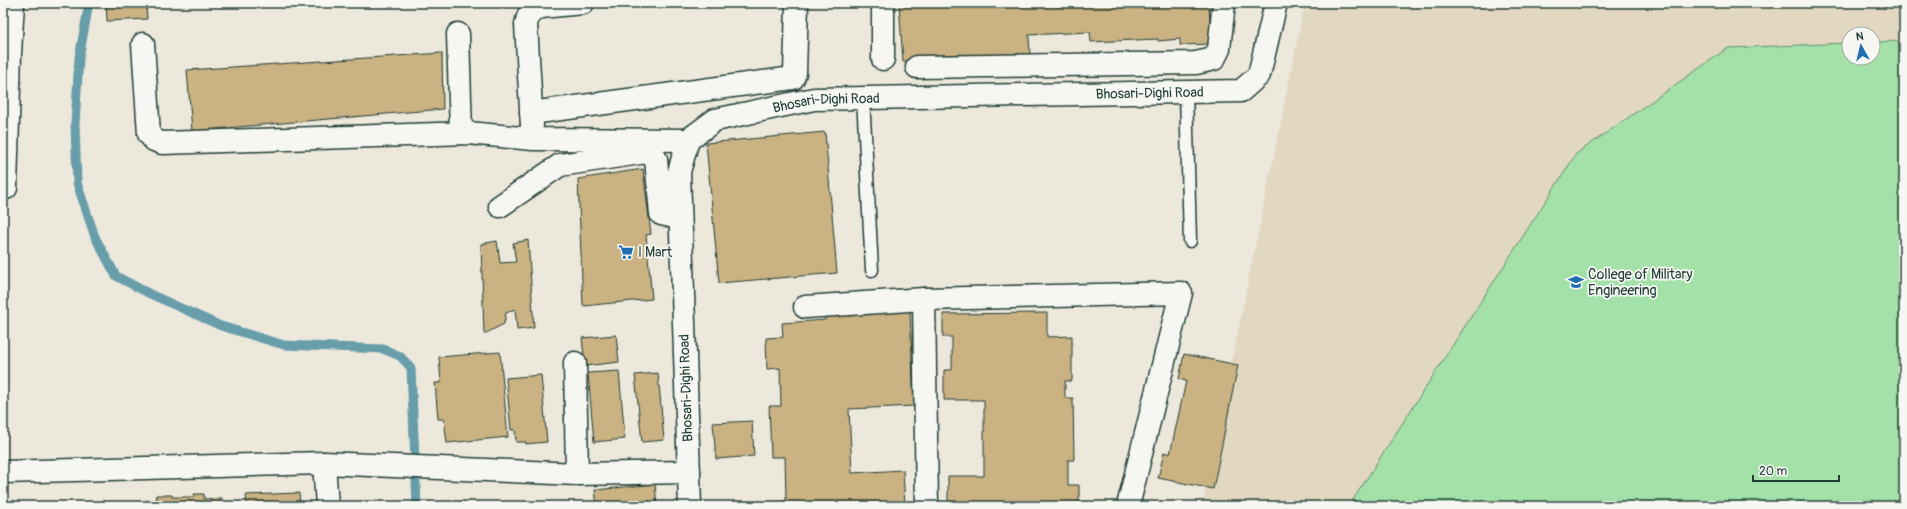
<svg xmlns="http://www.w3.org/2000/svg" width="1907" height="509" font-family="Pangolin,sans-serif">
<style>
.built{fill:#e2d8c1;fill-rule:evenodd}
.green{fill:#a3e1a8;stroke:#618f6e}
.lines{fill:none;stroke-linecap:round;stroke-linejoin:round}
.stream{stroke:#679daa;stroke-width:9}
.building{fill:#cab282;stroke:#1f3d34}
.service-casing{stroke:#1f3d34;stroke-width:15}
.minor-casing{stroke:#1f3d34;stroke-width:25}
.tertiary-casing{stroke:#1f3d34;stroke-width:25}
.service{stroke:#f6f6f2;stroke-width:12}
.minor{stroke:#f6f6f2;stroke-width:22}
.tertiary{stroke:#f6f6f2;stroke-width:22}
.labels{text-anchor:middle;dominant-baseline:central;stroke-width:3.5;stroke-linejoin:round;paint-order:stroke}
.street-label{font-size:14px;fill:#1f3d34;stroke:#f6f6f2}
.poi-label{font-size:14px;fill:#1f3d34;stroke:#f6f6f2;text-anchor:start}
</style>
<rect width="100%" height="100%" fill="#ede8dc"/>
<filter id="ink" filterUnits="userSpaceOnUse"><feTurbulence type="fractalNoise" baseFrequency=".025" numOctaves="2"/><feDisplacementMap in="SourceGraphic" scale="8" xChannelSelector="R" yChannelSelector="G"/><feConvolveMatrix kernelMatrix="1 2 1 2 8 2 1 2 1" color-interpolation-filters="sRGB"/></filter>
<g filter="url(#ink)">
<path class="built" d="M1305 3H1904V506H1202ZM1849 34H1873V58H1849Z"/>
<path class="green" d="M1904 41V506H1349L1576 154 1728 48 1849 43V58H1873V42Z"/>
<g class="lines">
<path class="stream" d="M89 3 79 58 75 124 77 183 95 237 116 276 150 294 221 326 284 345 383 349 400 356 411 368 417 506"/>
</g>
<g class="building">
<path d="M106 3H146L147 19 107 21Z"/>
<path d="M899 3H1209L1211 44 1180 45V39L1158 41V39L1091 42 1090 32 1029 35 1030 56 903 62Z"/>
<path d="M442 53 443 109 192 131 187 70Z"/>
<path d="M825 132 837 273 719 283 706 143Z"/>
<path d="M643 169 651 234 646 235 652 299 583 306 578 179Z"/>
<path d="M528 240 534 328 517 330 515 309 506 313 504 324 484 334 481 244 497 241 500 263 516 262 513 243Z"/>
<path d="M910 310 914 406 849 409 852 473 903 470 905 506H773V502L786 501 785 457H771L769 406H781L780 368 767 369 766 338 783 337 782 323 825 320V314Z"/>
<path d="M1047 313V337L1072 336V381H1065V398H1073L1074 460H1068V485H1079V506H948V476H984V400H944V370H952V337H943V314Z"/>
<path d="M616 335 619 362 585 366 582 338Z"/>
<path d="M500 352 508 437 447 443 444 419H438L435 383H441L439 357Z"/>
<path d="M1184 354 1238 365 1213 489 1158 478 1164 452 1170 454 1186 381 1179 379Z"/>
<path d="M619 371 625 439 594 442 588 373Z"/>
<path d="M658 373 664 440 642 442 635 375Z"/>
<path d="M541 375 547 442 526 444V442H516L515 430H511L506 378Z"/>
<path d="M752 421 754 456 716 459 713 423Z"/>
<path d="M655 484 657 506H597L595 490Z"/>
<path d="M299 493 300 506H247L246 495Z"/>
<path d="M194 494H204V499L222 498V505L228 506H145V501L157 500 156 495H172V497H194Z"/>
</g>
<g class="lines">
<g class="service-casing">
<g id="service">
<path d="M1186 92 1190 241"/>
<path d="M863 97 872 270"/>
</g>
</g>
<g class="minor-casing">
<g id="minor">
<path d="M883 3V59"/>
<path d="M458 34 461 133"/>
<path d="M143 44 149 134 154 140 162 143 468 133 533 139 688 140"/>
<path d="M917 67 1196 63 1214 59 1219 49 1224 3"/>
<path d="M531 113 793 78 795 73 797 3"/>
<path d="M532 126 526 24 529 14 541 7 583 3"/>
<path d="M6 188 10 53 13 3"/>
<path d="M500 206 560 165 647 152 656 159 661 214 680 218"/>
<path d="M924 299 927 506"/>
<path d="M805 307 924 299 1181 293 1128 506"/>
<path d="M575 363 577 474"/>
<path d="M324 463 327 506"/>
<path d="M3 472 324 463 577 474 689 472"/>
</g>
</g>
<g class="tertiary-casing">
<g id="tertiary">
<path id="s1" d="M690 506 679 172 688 140 715 120 814 99 1241 91 1259 75 1276 3"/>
</g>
</g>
<use href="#service" class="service"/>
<use href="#minor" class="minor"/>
<use href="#tertiary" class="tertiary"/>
</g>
</g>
<defs>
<g id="supermarket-bare" transform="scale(1.2)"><path d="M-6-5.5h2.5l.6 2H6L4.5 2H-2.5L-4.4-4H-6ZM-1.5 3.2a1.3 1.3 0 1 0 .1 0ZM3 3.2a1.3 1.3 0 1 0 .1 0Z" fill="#1f6fb2" stroke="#f6f6f2" stroke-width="2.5" paint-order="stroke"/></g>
<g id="university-bare" transform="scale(1.2)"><path d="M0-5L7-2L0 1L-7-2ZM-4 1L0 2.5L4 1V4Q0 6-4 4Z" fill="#1f6fb2" stroke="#f6f6f2" stroke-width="2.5" paint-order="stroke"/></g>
</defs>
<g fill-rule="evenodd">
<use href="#supermarket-bare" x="626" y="252"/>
<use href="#university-bare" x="1576" y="282"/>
</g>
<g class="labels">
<g class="street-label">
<text stroke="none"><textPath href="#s1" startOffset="838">Bhosari-Dighi Road</textPath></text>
<text stroke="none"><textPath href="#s1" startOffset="514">Bhosari-Dighi Road</textPath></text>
<text transform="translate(686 388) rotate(-92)">Bhosari-Dighi Road</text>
</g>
<g class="poi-label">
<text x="638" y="252">I Mart</text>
<text x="1588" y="274">College of Military<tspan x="1588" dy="16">Engineering</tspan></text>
</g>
</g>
<rect width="1907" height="509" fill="none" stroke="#f6f6f2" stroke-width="16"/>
<rect x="8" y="8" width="1891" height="493" fill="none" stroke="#1f3d34" stroke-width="1.5" filter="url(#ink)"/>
<g transform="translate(1861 46) rotate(352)"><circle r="19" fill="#f6f6f2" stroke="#a0aca6"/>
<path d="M0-3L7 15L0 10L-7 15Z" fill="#1f6fb2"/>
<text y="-6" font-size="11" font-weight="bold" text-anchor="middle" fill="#1f3d34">N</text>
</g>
<path d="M1753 475v6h86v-6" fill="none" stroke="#1f3d34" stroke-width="2"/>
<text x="1759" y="475" font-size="12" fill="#1f3d34" stroke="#f6f6f2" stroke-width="3" paint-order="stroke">20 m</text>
</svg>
